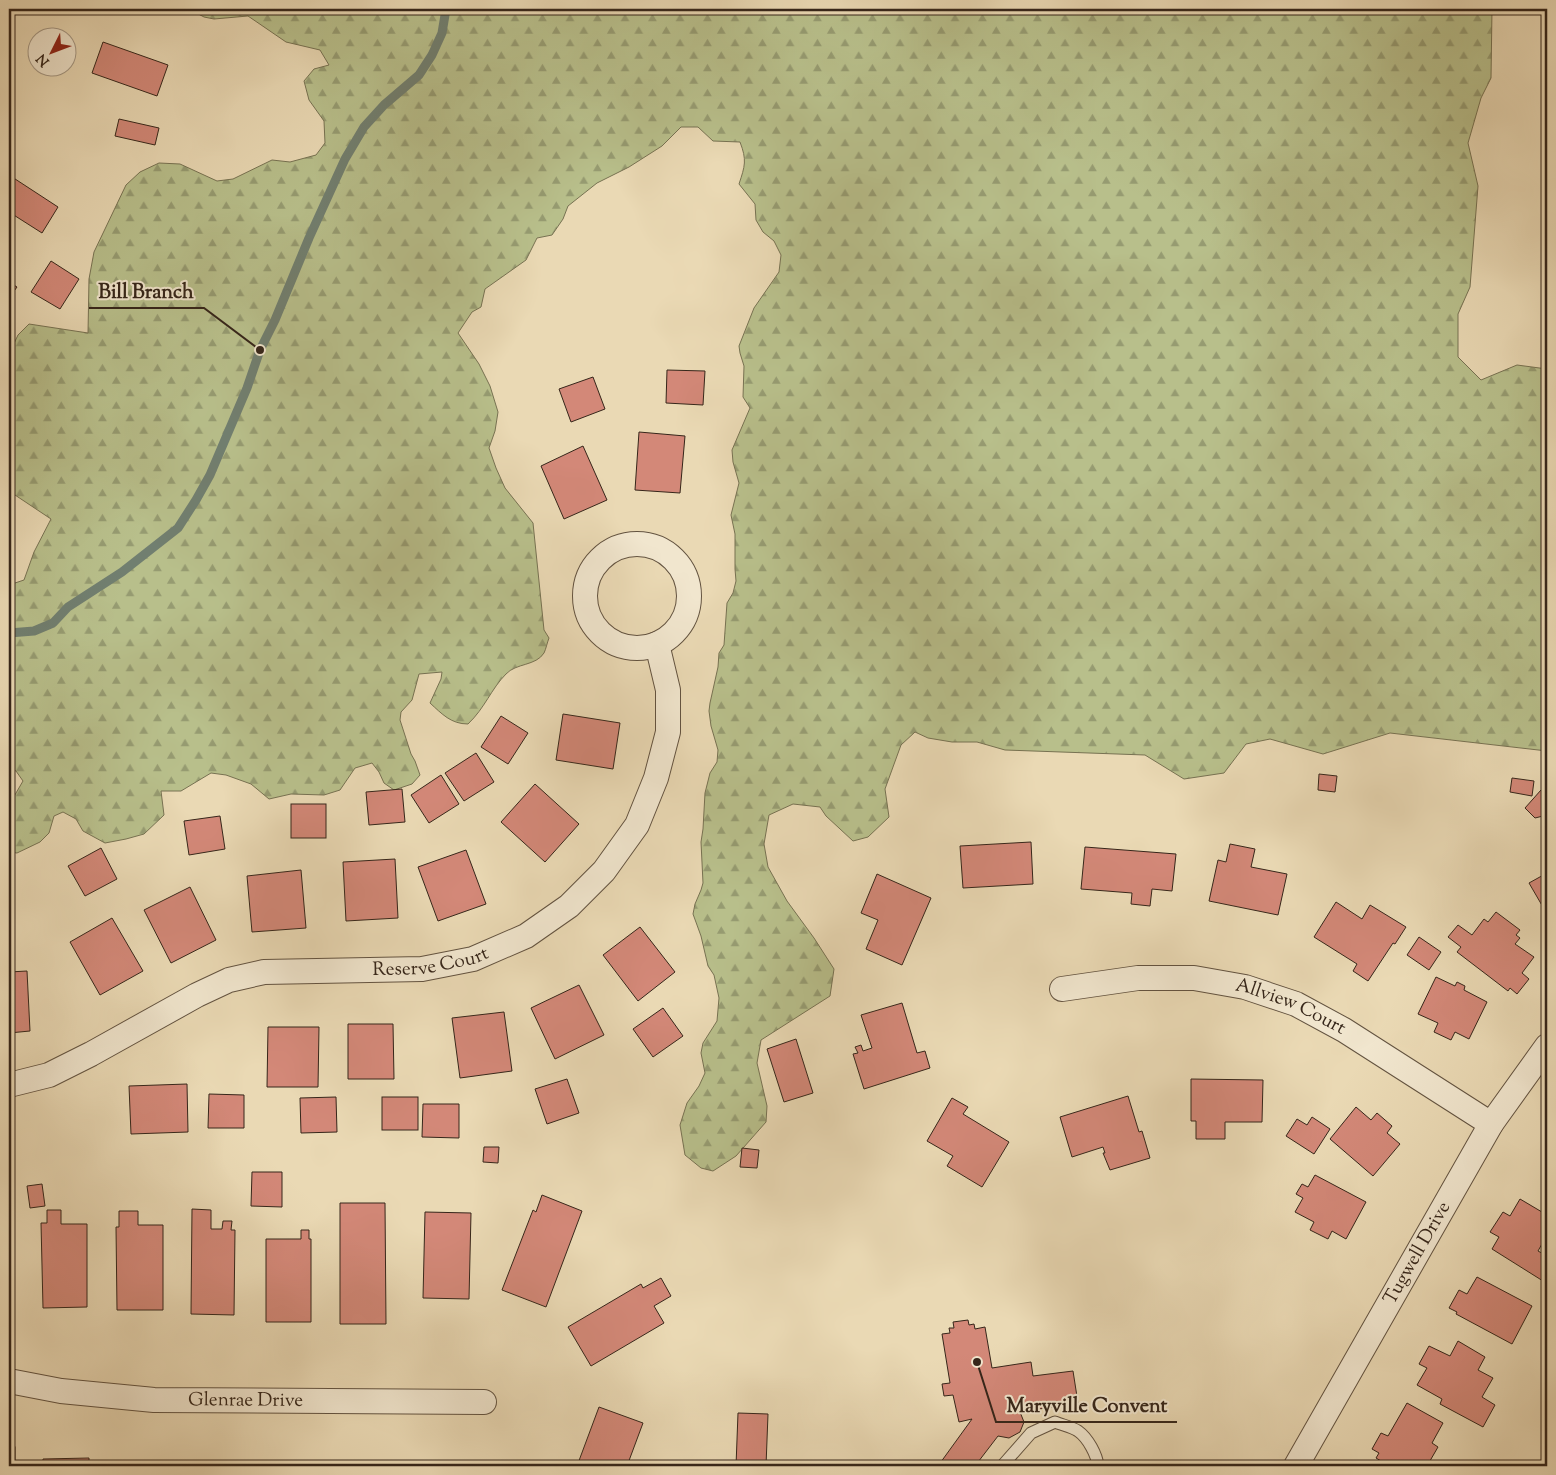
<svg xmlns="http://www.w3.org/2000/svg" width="1556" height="1475" font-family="'Sorts Mill Goudy',serif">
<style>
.forest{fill:url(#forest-firs);stroke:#777252}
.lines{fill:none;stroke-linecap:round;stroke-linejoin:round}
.stream{stroke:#717f70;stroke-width:9}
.building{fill:#d38878;stroke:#36261a}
.lane-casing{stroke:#635340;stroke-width:13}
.street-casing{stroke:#635340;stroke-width:26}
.lane{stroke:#f1e6ce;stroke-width:11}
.street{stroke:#f1e6ce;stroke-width:24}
.labels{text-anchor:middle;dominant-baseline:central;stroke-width:4;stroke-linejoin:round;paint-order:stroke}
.street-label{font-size:19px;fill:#36261a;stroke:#f1e6ce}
.leader{fill:none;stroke:#36261a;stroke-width:2}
.callout-dot{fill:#36261a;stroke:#f1e6ce;stroke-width:2}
.callout-label{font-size:20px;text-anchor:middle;font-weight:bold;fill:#36261a;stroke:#f1e6ce;stroke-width:4;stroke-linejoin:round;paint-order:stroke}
</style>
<defs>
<pattern id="forest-firs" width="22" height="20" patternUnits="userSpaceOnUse" patternTransform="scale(1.25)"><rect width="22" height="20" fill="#b8bf8b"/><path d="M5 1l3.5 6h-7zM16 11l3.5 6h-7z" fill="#969b71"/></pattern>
</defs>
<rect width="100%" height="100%" fill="#ead9b4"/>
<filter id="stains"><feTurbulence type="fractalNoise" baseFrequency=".004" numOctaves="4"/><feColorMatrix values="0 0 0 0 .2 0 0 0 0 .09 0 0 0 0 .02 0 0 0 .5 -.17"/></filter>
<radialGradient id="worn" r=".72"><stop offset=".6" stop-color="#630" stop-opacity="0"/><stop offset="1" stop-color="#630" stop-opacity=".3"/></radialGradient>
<path class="forest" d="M189 9H1492L1491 78 1481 98 1468 143 1478 186 1470 287 1458 314V357L1481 380 1517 365 1547 369V751L1390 733 1323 754 1270 739 1246 744 1224 773 1184 779 1145 755 1005 750 977 742H952L928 738 915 732 901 745 885 789 889 817 868 837 853 841 826 816 820 807 793 804 769 815 764 844 768 867 787 901 814 938 834 969 830 996 761 1040 757 1063 767 1106 766 1122 736 1156 713 1171 701 1168 685 1155 680 1125 687 1103 699 1086 705 1073 701 1053 703 1043 717 1021 719 998 714 975 708 966 701 936 693 914 695 904 701 890 703 883 701 842 703 829 705 793 710 773 717 762 718 750 711 726 709 711 710 703 718 667 719 653 724 645 727 603 733 593 736 581 735 569V534L731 515 739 483 733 462 732 450 750 408 743 397 744 366 740 353 739 346 754 308 779 272 781 255 774 241 763 232 756 220 755 204 739 184C745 166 747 160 740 142L713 141 698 127H681L662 146 629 167 597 183 568 206 563 219 552 235 537 238 526 260 485 289 481 307 472 312 458 333 479 364 490 386 498 412 495 431 489 448 496 468 505 488 533 523 544 630 549 638C547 643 546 649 544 653 536 666 516 663 506 674 491 689 485 708 468 724 451 724 442 714 430 703L441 679 442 672 419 674 412 700 401 712 400 720 411 754 415 761 420 775 412 784 394 790 384 783 379 772 372 763 355 768 340 790 324 795 291 794 269 799 251 784 226 775 211 773 181 791H161L164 815 144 834 126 839 105 843 83 831 76 819 63 812 54 816 49 833 40 842 17 853 9 852V805L23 781 16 771 9 768V585L24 580 34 552 51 519 9 491V445L13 420 9 404V354L18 335 29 324 88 333 89 279 94 252 126 185 140 172 159 163 180 164 217 181 233 179 272 160 290 162 316 155 325 143 324 121 309 100 304 81 314 69 329 65 320 50 286 42 248 16 214 19 204 17Z"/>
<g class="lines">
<path class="stream" d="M9 633 34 631 53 623 68 607 122 572 178 528 196 500 210 475 247 388 260 350 275 320 309 238 345 159 364 127 384 105 419 75 432 55 442 33 446 9"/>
</g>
<g class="building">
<path d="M103 42 168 65 157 96 92 73Z"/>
<path d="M119 119 159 128 155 145 115 136Z"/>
<path d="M9 175 58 207 42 233 9 212Z"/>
<path d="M51 261 79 279 60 309 31 292Z"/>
<path d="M9 282 17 287 9 298Z"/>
<path d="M667 370 705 371 703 405 666 403Z"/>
<path d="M593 377 605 409 571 422 559 389Z"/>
<path d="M639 432 685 436 680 493 635 490Z"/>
<path d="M583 446 607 500 564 519 541 466Z"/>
<path d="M563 714 620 723 613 769 556 760Z"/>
<path d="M501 716 528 733 508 764 481 747Z"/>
<path d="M476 753 494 782 464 801 445 773Z"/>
<path d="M1319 774 1337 776 1335 792 1318 790Z"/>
<path d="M441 775 459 804 429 823 411 795Z"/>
<path d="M1512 778 1534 781 1532 796 1510 792Z"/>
<path d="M535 784 579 824 545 862 501 822Z"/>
<path d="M402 789 405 822 369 825 366 792Z"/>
<path d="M1541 790 1547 796V815L1535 818 1525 808Z"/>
<rect x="291" y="804" width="35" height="34"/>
<path d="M220 816 225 849 189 855 184 821Z"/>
<path d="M1031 842 1033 884 963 888 960 846Z"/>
<path d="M1230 844 1255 849 1251 867 1287 874 1278 915 1209 901 1218 860 1226 862Z"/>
<path d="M1085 847 1176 854 1172 891 1152 889 1150 906 1131 904 1132 893 1081 889Z"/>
<path d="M101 848 117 879 85 896 68 866Z"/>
<path d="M466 850 486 904 438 921 418 867Z"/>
<path d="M395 859 398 918 346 921 343 862Z"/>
<path d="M301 870 306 928 252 932 247 876Z"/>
<path d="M1547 873V914L1529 883Z"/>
<path d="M877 874 931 898 902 965 866 949 878 920 861 913Z"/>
<path d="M190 887 216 940 171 963 144 910Z"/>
<path d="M1336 902 1362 919 1370 905 1406 927 1395 944 1393 943 1368 981 1353 971 1357 964 1314 937Z"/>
<path d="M1496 912 1520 930 1516 935 1520 938 1515 944 1534 957 1522 973 1529 979 1517 994 1510 988 1508 991 1457 952 1461 947 1448 937 1458 925 1472 935 1484 919 1488 922Z"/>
<path d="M112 918 143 971 100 995 70 942Z"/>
<path d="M640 927 675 972 638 1001 603 955Z"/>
<path d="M1419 937 1441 952 1429 970 1407 955Z"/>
<path d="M27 971 30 1031 9 1033V972Z"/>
<path d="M1436 977 1455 986 1457 982 1465 986 1464 990 1487 1002 1469 1039 1455 1032 1451 1040 1434 1032 1438 1023 1418 1014Z"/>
<path d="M579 985 604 1035 555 1059 531 1008Z"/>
<path d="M902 1003 917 1053 925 1051 930 1068 864 1089 853 1054 858 1053 855 1047 861 1045 863 1051 872 1048 861 1015Z"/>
<path d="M663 1008 683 1036 653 1057 633 1029Z"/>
<path d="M504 1012 512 1071 460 1078 452 1018Z"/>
<path d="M348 1024H393L394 1079H348Z"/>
<path d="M268 1027H319L318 1087H267Z"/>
<path d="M796 1039 813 1093 784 1102 767 1049Z"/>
<path d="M567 1079 579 1113 547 1124 535 1089Z"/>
<path d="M1191 1079 1263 1080 1262 1122H1225V1139H1196V1121H1191Z"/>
<path d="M187 1084 188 1132 131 1134 129 1086Z"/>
<path d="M209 1094 244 1095V1128H208Z"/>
<path d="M1128 1096 1139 1132 1142 1131 1150 1158 1110 1170 1103 1153H1105L1103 1147 1072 1157 1060 1117Z"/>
<path d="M336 1097 337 1132 301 1133 300 1098Z"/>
<rect x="382" y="1097" width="36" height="33"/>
<path d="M952 1098 968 1107 963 1114 1009 1142 982 1187 947 1166 953 1156 927 1141Z"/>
<path d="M423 1104H459V1138L422 1137Z"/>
<path d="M1356 1107 1371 1120 1377 1113 1392 1126 1387 1133 1400 1144 1373 1176 1330 1139Z"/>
<path d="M1312 1117 1330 1129 1314 1154 1286 1136 1297 1119 1307 1125Z"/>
<path d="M484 1147H499L498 1163 483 1162Z"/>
<path d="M742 1148 759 1150 757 1168 740 1167Z"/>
<path d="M252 1172H282V1207L251 1206Z"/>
<path d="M1315 1175 1366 1202 1346 1239 1332 1231 1328 1239 1310 1230 1314 1222 1295 1212 1303 1198 1296 1194 1302 1184 1308 1187Z"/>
<path d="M42 1184 45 1206 30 1208 27 1186Z"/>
<path d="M542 1195 582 1211 546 1307 502 1290 533 1210 536 1212Z"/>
<path d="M1520 1199 1547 1215V1235L1538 1251 1547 1256V1274L1543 1281 1492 1249 1499 1237 1490 1232 1503 1212 1510 1216Z"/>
<path d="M340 1203H385L386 1324H340Z"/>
<path d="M192 1209 211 1210V1229H222L223 1221H232L231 1230H235L234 1315 191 1314Z"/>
<path d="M9 1210H11L12 1294H9Z"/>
<path d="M47 1210H61V1224H87V1307L43 1308 41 1223H47Z"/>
<path d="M119 1211H138V1225H163V1310H117L116 1227H119Z"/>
<path d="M425 1212 471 1213 469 1299 423 1298Z"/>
<path d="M301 1230H309V1239H311V1322H266V1239H301Z"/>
<path d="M1477 1277 1532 1306 1512 1344 1456 1314 1457 1312 1449 1308 1459 1290 1467 1294Z"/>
<path d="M661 1278 671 1296 654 1306 664 1323 591 1366 568 1327 641 1284 643 1288Z"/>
<path d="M968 1320 969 1325 974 1324 975 1329 985 1327 992 1368 1031 1362 1033 1376 1073 1371 1078 1403 1020 1412 1024 1422 1020 1432 1009 1438 998 1436 975 1466H938L972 1419 959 1422 953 1395 944 1396 942 1384 950 1383 942 1334 950 1333 949 1328H954L953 1322Z"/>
<path d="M1458 1341 1485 1357 1478 1370 1493 1378 1482 1397 1495 1405 1483 1427 1440 1404 1442 1399 1417 1385 1427 1368 1419 1364 1429 1346 1450 1356Z"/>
<path d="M1407 1403 1443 1423 1432 1443 1438 1447 1427 1466 1421 1462 1419 1466H1397L1388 1461 1386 1464 1376 1458 1379 1453 1372 1449 1381 1433 1388 1436Z"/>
<path d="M599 1407 643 1423 627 1466H577Z"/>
<path d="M738 1413 768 1414 766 1466H736Z"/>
<rect x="9" y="1447" width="6" height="19"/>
<path d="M89 1458V1466H43V1459Z"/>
</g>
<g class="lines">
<g class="lane-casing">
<path id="lane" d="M1002 1466 1031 1433 1055 1422C1062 1425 1072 1427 1078 1431 1088 1438 1097 1455 1098 1466"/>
</g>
<g class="street-casing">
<g id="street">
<circle cx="637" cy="596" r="52"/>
<path id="s1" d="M1062 989 1138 978H1194L1245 987 1296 1004 1344 1030 1491 1124"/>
<path id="s2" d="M9 1085 49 1075 91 1054 197 995 229 980 264 972 422 969 473 959 526 936 569 906 604 871 637 825 656 778 668 732V690L657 644"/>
<path id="s3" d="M9 1381 61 1391 154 1400 484 1402"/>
<path id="s4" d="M1296 1466 1491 1124 1547 1046"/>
</g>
</g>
<use href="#lane" class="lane"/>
<use href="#street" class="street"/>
</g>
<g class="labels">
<g class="street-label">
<text stroke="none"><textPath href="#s2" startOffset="448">Reserve Court</textPath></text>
<text stroke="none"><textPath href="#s1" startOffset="234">Allview Court</textPath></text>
<text stroke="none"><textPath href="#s4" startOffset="245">Tugwell Drive</textPath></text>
<text stroke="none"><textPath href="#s3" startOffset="238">Glenrae Drive</textPath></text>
</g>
</g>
<path class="leader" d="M260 350L204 308H89M977 1362L996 1422H1177"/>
<g class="callout-dot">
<circle cx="260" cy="350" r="5"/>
<circle cx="977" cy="1362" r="5"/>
</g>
<g class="callout-label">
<text x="146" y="298">Bill Branch</text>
<text x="1087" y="1412">Maryville Convent</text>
</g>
<rect width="1556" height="1475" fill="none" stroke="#ead9b4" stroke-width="30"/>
<rect x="10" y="10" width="1536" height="1455" fill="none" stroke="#36261a" stroke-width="2.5"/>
<rect x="15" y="15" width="1526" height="1445" fill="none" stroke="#36261a"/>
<g transform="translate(52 52) rotate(228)"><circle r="24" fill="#f1e6ce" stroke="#a69986"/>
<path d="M0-4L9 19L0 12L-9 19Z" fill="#8f2418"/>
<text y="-8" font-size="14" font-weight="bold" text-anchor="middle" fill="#36261a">N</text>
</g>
<rect width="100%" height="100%" filter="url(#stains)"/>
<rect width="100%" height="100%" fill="url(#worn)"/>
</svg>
